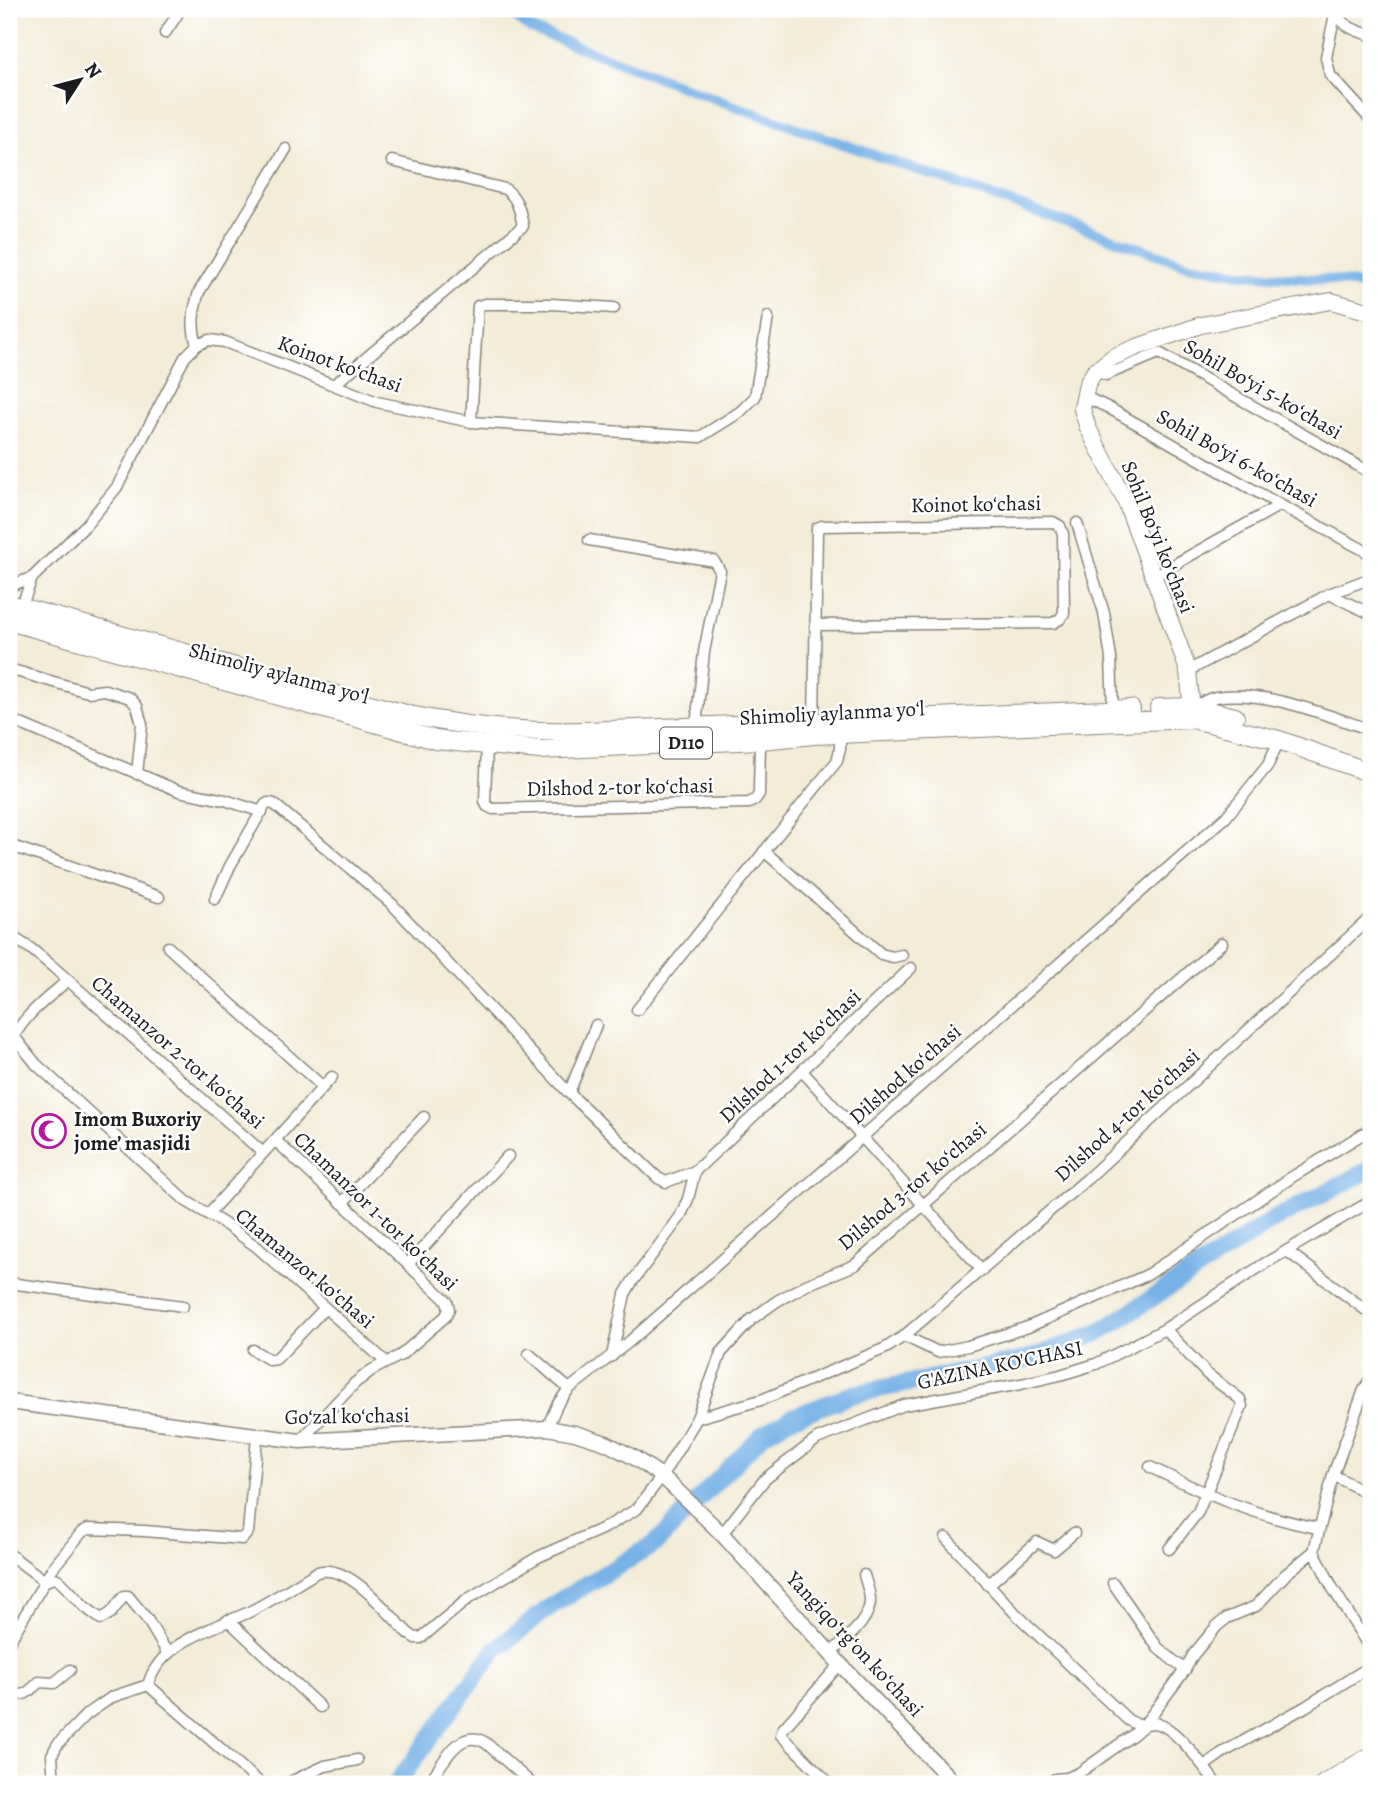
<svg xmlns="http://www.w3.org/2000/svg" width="1380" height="1793" font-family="Alegreya,serif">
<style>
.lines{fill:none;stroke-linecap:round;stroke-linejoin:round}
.canal{stroke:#76b1e7;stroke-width:10}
.river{stroke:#76b1e7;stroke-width:18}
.minor-casing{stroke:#88847a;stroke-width:13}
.tertiary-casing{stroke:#88847a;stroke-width:17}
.secondary-casing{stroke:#88847a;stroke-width:18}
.primary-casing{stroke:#88847a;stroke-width:20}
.minor{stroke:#fff;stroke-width:10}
.tertiary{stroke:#fff;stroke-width:14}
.secondary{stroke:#fff;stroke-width:16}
.primary{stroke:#fff;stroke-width:18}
.labels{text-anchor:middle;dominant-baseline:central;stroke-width:5;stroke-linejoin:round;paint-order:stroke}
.shield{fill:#fff;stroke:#606060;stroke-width:2}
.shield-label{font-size:19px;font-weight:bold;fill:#1c1c1c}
.street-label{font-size:21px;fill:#1c1c1c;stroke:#fff}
.poi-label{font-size:21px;font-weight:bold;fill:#1c1c1c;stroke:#fff;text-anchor:start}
</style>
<rect width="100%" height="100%" fill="#fff"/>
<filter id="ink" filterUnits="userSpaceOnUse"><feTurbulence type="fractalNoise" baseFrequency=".0143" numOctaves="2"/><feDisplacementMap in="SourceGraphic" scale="14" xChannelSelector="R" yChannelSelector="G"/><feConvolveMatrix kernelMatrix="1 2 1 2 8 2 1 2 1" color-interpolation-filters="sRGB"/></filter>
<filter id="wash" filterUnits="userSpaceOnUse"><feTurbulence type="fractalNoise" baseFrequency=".00686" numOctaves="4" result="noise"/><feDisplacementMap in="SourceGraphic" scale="28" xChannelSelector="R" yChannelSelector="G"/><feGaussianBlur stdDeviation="1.57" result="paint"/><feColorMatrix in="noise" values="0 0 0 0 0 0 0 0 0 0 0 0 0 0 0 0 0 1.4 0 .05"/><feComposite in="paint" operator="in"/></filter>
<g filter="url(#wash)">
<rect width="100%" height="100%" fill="#f3ecd7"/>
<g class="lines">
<path class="canal" d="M505 9 529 28 729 104 1188 265 1244 274 1332 280 1371 287"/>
<path class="river" d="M396 1784 495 1650 554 1604 655 1544 763 1434 793 1417 854 1394 1029 1359 1098 1333 1273 1220 1371 1169"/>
</g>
</g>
<g filter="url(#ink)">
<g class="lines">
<g class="minor-casing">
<g id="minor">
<path d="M1345 9 1335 14 1326 57 1330 75 1371 120"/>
<path d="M1334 11C1343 26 1355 31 1371 35"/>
<path d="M165 33 181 9"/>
<path d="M197 345C191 325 193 311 199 292L286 149"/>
<path d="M1095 371 1106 375 1159 353 1371 473"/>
<path d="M335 384 523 226C520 211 518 198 505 189L392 161"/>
<path d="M1083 396 1107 407 1280 505 1371 554"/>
<path d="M471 422 478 306 485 304H551L614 308"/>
<path d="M1077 523 1104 613 1111 658 1113 710"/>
<path d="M589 540 714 561 720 571 704 652 696 726"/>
<path d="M1154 576 1280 505"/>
<path d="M9 586 32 578"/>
<path d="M1329 594 1371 614"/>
<path d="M20 611 32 578 86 525 117 487 185 357 197 345 209 340 225 342 377 402 471 422 700 437 740 412 755 397 768 317"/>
<path d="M9 669 88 692 105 690 130 698 137 706 142 724 137 774"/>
<path d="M1188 671 1329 594 1371 578"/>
<path d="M1195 706C1202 703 1209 698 1216 697 1264 689 1326 715 1371 730"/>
<path d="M9 719 179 791 225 800 262 812"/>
<path d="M814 725 817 528 822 526 1053 522 1060 526 1063 534 1064 613 1060 619 1053 623 816 625"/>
<path d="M487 744 485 801 487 806 493 809 749 803 755 800 759 794 760 740"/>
<path d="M9 845 159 897"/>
<path d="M764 851 881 954 893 957 902 955"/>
<path d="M215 899 230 866 265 805 268 803 274 804 392 904 569 1093 658 1178 666 1182 695 1171 911 968"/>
<path d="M1371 917 1087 1179 904 1336 938 1352 968 1346 1028 1327 1147 1275 1292 1177 1371 1129"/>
<path d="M9 935 30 948 52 966 262 1152"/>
<path d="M168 947 323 1087"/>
<path d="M637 1010 837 761 840 749V734"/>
<path d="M9 1030 36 1064 186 1201 223 1223 257 1247 386 1362"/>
<path d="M9 1048C18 1020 45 1000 67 981"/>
<path d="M803 1072 982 1270"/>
<path d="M569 1093 596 1025"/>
<path d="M276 1141 447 1301 449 1309 446 1316 401 1355 372 1370 355 1383 300 1441"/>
<path d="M342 1203 424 1117"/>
<path d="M208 1214 332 1077"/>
<path d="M1287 1251 1371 1314"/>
<path d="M408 1264 508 1156"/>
<path d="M9 1283 183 1306"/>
<path d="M1165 1329 1207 1374 1240 1399 1242 1406 1198 1512 1169 1549"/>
<path d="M253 1350 270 1360 276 1359 325 1308"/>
<path d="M529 1354 569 1389"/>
<path d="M612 1356 625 1294 632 1282 680 1217 688 1199 695 1171"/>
<path d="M1371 1378 1364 1390 1333 1475 1314 1551 1332 1587 1371 1650"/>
<path d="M697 1418 761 1400 886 1348 904 1336"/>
<path d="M547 1428 557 1405 569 1389 630 1341 1226 817 1268 765 1279 740"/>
<path d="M1150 1467C1205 1494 1258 1517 1318 1528"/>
<path d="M1333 1475 1371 1495"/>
<path d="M722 1534 765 1479 817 1439 904 1405 1021 1384 1060 1375 1096 1364 1165 1329 1264 1264 1371 1201"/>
<path d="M946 1538 1015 1613 1128 1720 1138 1725C1144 1725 1149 1723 1154 1723 1174 1724 1206 1769 1216 1784"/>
<path d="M9 1554 45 1581"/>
<path d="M45 1581 55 1578 59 1580 85 1607 101 1619 111 1613 124 1596H128L147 1619 168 1654"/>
<path d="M1113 1583 1158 1648 1185 1670"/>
<path d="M988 1585 1037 1542 1054 1550 1074 1533"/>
<path d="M228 1620 320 1707"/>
<path d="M9 1642 52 1569 82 1532 88 1529 144 1531 242 1539 248 1532 257 1437"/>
<path d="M831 1653C845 1639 872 1620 870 1598 869 1590 866 1582 864 1575"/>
<path d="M148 1685 261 1784"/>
<path d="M9 1693C23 1699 30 1691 39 1682L54 1683 70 1670"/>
<path d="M1204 1766 1222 1753 1305 1707 1371 1666"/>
<path d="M54 1784 52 1755 57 1745 86 1715 112 1697 148 1685C161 1640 215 1629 251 1611 274 1599 296 1585 317 1572 349 1562 387 1613 408 1633L415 1638H421L468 1599 538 1557 606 1527 637 1509 662 1476 697 1418 721 1353 752 1319 777 1301 806 1285 855 1265 1222 943"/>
<path d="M286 1784 325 1766 357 1760"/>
<path d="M428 1784C442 1766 459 1725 486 1743L532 1784"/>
<path d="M830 1784 781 1735 783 1729 840 1664"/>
<path d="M1049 1784 1055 1779 1067 1778 1079 1773 1134 1734 1144 1725 1185 1670 1193 1655 1217 1626 1227 1618 1256 1606 1286 1574 1314 1551"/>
</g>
</g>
<g class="tertiary-casing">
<path id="tertiary" d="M9 1402 300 1441 547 1428 575 1433 606 1443 633 1457 662 1476 722 1534 840 1664 955 1784"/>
</g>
<g class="secondary-casing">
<path id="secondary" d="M1193 719 1188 671 1182 653 1126 502 1088 428 1082 409 1087 384 1095 371 1113 357 1137 347 1201 325 1331 301 1371 312"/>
</g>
<g class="primary-casing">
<g id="primary">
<path d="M9 604 409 715C468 727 525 733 585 731L1131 709"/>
<path d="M9 621 436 740 540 750 760 740 814 735 1193 719 1279 740 1371 773"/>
<path d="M1159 708 1193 707 1235 717"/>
<path d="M1324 1784 1371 1756"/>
<path d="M1350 1784 1371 1772"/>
</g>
</g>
<use href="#minor" class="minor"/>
<use href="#tertiary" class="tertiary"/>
<use href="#secondary" class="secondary"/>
<use href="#primary" class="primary"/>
</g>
</g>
<defs>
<g id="mosque-ring" transform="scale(1.75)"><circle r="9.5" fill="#fff" stroke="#b5179e" stroke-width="1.5"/><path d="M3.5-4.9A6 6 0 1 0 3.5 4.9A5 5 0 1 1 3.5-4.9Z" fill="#b5179e"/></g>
</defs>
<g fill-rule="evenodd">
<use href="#mosque-ring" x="49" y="1131"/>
</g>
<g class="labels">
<rect class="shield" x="660" y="727.5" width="52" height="31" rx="5"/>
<g class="shield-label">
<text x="686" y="743">D110</text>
</g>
<g class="street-label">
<text transform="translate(340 364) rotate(20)">Koinot koʻchasi</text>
<text transform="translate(1263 389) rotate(30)">Sohil Boʻyi 5-koʻchasi</text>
<text transform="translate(1237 458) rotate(29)">Sohil Boʻyi 6-koʻchasi</text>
<text transform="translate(976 504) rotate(-1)">Koinot koʻchasi</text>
<text transform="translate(1158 537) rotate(68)">Sohil Boʻyi koʻchasi</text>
<text transform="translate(279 673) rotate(15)">Shimoliy aylanma yoʻl</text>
<text transform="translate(832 713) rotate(-3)">Shimoliy aylanma yoʻl</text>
<text transform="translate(620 787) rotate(-1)">Dilshod 2-tor koʻchasi</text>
<text transform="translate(178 1052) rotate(41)">Chamanzor 2-tor koʻchasi</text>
<text transform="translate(790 1056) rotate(-43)">Dilshod 1-tor koʻchasi</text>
<text transform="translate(905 1074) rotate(-41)">Dilshod koʻchasi</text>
<text transform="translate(1127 1115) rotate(-42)">Dilshod 4-tor koʻchasi</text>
<text transform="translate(912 1186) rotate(-40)">Dilshod 3-tor koʻchasi</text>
<text transform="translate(376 1211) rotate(44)">Chamanzor 1-tor koʻchasi</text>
<text transform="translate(305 1268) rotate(40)">Chamanzor koʻchasi</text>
<text transform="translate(1000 1365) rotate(-12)">G'AZINA KO'CHASI</text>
<text transform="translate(347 1416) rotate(-1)">Goʻzal koʻchasi</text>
<text transform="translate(855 1644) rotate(47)">Yangiqoʻrgʻon koʻchasi</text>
</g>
<g class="poi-label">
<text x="74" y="1119">Imom Buxoriy<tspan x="74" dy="24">jome’ masjidi</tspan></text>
</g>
</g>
<rect width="1380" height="1793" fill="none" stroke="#fff" stroke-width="35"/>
<g transform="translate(80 80) rotate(54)" stroke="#ffffff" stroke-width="5" paint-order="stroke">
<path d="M0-5L12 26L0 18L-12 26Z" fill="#1c1c1c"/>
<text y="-10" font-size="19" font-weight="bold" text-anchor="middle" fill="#1c1c1c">N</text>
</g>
</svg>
